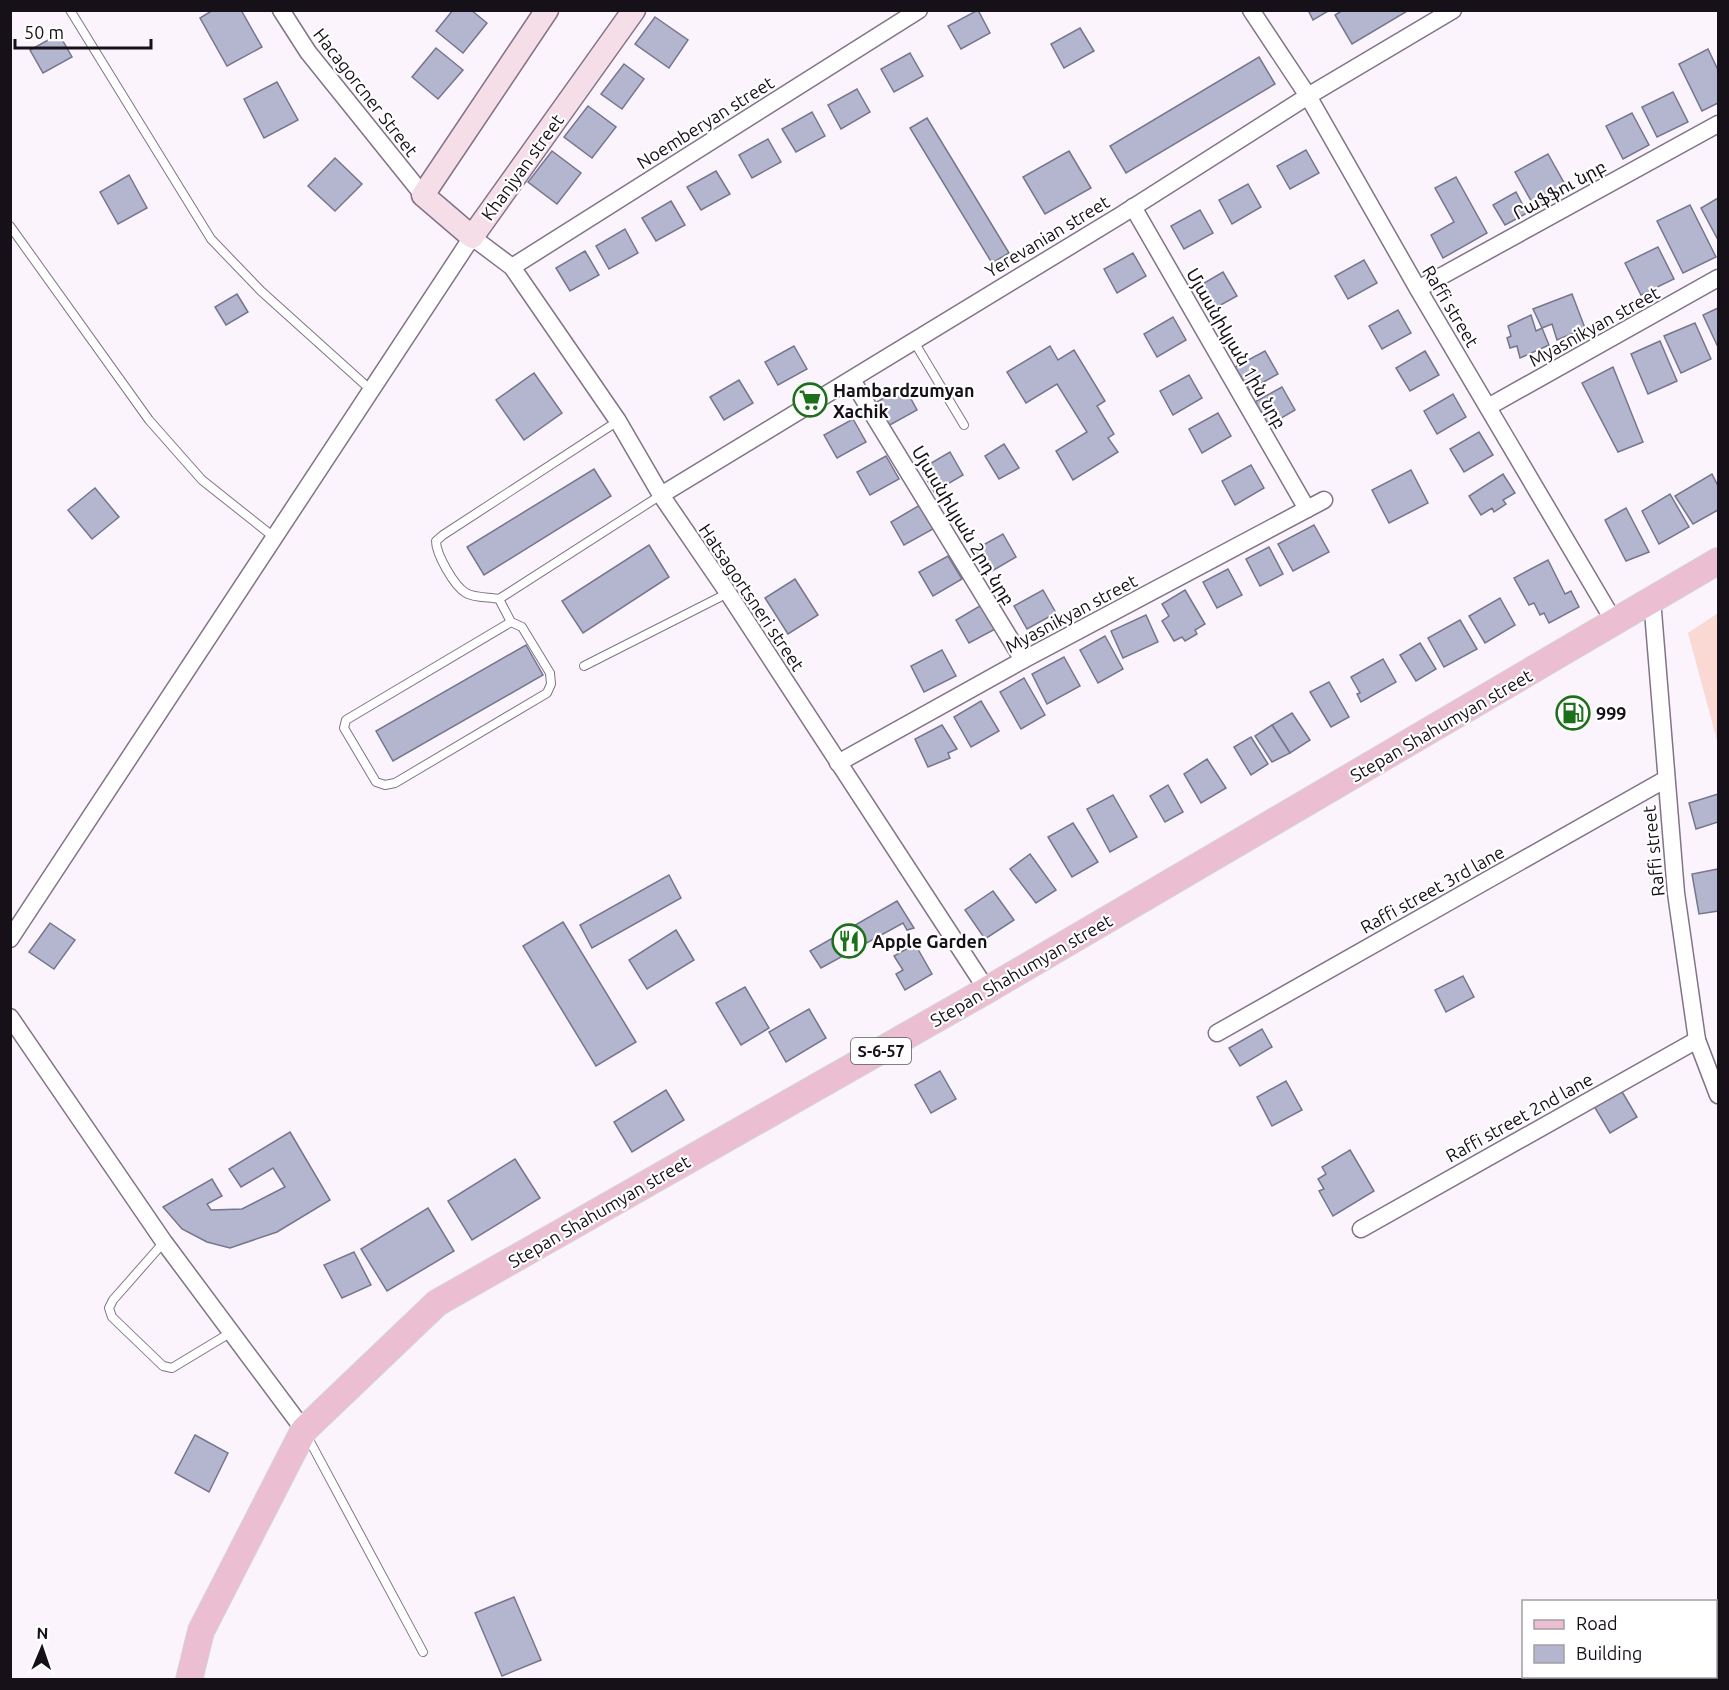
<svg xmlns="http://www.w3.org/2000/svg" width="1729" height="1690" font-family="Ubuntu,'Noto Sans Armenian',sans-serif">
<style>
.green{fill:#fad8d3}
.building{fill:#b4b6d0;stroke:#75768e;stroke-width:1.5}
.lines{fill:none;stroke-linecap:round;stroke-linejoin:round}
.lane-casing{stroke:#827388;stroke-width:10}
.street-casing{stroke:#827388;stroke-width:19}
.secondary-casing{stroke:#827388;stroke-width:25}
.primary-casing{stroke:#d5d4d5;stroke-width:28}
.lane{stroke:#fff;stroke-width:8}
.street{stroke:#fff;stroke-width:16}
.secondary{stroke:#f5dee8;stroke-width:22}
.primary{stroke:#ebbed1;stroke-width:26}
.labels{text-anchor:middle;dominant-baseline:central;stroke-width:4.5;stroke-linejoin:round;paint-order:stroke}
.shield{fill:#fff;stroke:#5c585d;stroke-width:1.5}
.shield-label{font-size:16px;font-weight:bold;fill:#161018}
.street-label{font-size:18px;fill:#161018;stroke:#fff}
.poi-label{font-size:18px;font-weight:bold;fill:#161018;stroke:#fff;text-anchor:start}
</style>
<rect width="100%" height="100%" fill="#fbf4fd"/>
<path class="green" d="M1718 613V744L1688 633Z"/>
<g class="building">
<path d="M213 10H241L262 47 227 66 200 18Z"/>
<path d="M453 10H471L487 23 463 53 436 31Z"/>
<path d="M978 10 990 33 961 49 948 26Z"/>
<path d="M1308 10H1330L1313 20Z"/>
<path d="M1343 10H1409L1352 44 1335 15Z"/>
<path d="M655 17 688 40 669 68 635 44Z"/>
<path d="M1080 28 1094 51 1064 68 1051 44Z"/>
<path d="M59 34 72 57 43 73 30 50Z"/>
<path d="M436 48 463 70 438 99 412 77Z"/>
<path d="M1708 49 1718 70V103L1702 111 1679 64Z"/>
<path d="M910 53 923 76 894 92 881 69Z"/>
<path d="M1259 57 1275 84 1126 173 1110 146Z"/>
<path d="M624 64 644 79 622 109 601 94Z"/>
<path d="M277 82 298 120 264 138 244 99Z"/>
<path d="M857 89 870 112 841 129 828 105Z"/>
<path d="M1673 92 1688 122 1657 137 1642 107Z"/>
<path d="M588 106 616 127 592 158 564 137Z"/>
<path d="M812 112 825 136 796 152 782 129Z"/>
<path d="M1632 113 1649 145 1623 159 1606 126Z"/>
<path d="M927 118 1009 253 992 263 910 128Z"/>
<path d="M768 139 781 162 752 178 739 155Z"/>
<path d="M1306 150 1319 173 1290 189 1277 166Z"/>
<path d="M552 151 581 173 557 204 528 182Z"/>
<path d="M1069 151 1091 188 1045 214 1023 177Z"/>
<path d="M1548 154 1567 188 1534 206 1515 172Z"/>
<path d="M335 158 362 184 335 211 308 186Z"/>
<path d="M716 171 730 194 701 210 687 187Z"/>
<path d="M129 175 147 208 118 224 100 192Z"/>
<path d="M1456 177 1487 233 1443 258 1431 235 1454 222 1435 188Z"/>
<path d="M1248 184 1261 207 1232 224 1219 200Z"/>
<path d="M1516 192 1527 213 1505 225 1493 205Z"/>
<path d="M1718 198V240L1701 208Z"/>
<path d="M671 201 685 225 656 241 642 218Z"/>
<path d="M1690 205 1716 257 1683 273 1657 221Z"/>
<path d="M1200 210 1213 233 1184 249 1171 226Z"/>
<path d="M625 229 638 253 609 269 596 246Z"/>
<path d="M1658 247 1674 279 1641 295 1625 263Z"/>
<path d="M585 251 599 275 570 291 556 268Z"/>
<path d="M1133 253 1146 276 1117 293 1104 269Z"/>
<path d="M1364 260 1377 283 1348 299 1335 276Z"/>
<path d="M1223 272 1237 296 1208 312 1194 289Z"/>
<path d="M237 294 248 312 226 325 215 307Z"/>
<path d="M1572 294 1585 328 1557 340 1552 324 1542 328 1533 309Z"/>
<path d="M1718 308V344L1717 345 1703 315Z"/>
<path d="M1398 310 1411 333 1382 349 1369 326Z"/>
<path d="M1531 315 1536 331 1542 328 1549 345 1520 358 1517 346 1510 348 1507 338 1511 336 1508 326Z"/>
<path d="M1173 317 1186 340 1157 357 1144 334Z"/>
<path d="M1695 323 1711 359 1681 373 1664 336Z"/>
<path d="M1660 341 1677 381 1648 394 1631 354Z"/>
<path d="M794 346 807 369 778 385 765 362Z"/>
<path d="M1050 346 1058 360 1074 350 1105 401 1097 406 1114 434 1108 438 1118 452 1073 480 1056 451 1087 432 1057 384 1026 403 1007 372Z"/>
<path d="M1265 351 1278 374 1249 390 1235 367Z"/>
<path d="M1425 351 1439 375 1410 391 1396 368Z"/>
<path d="M1613 367 1643 442 1618 452 1582 383Z"/>
<path d="M534 373 562 413 524 440 496 400Z"/>
<path d="M1189 375 1202 398 1173 415 1160 391Z"/>
<path d="M739 380 753 403 724 420 710 397Z"/>
<path d="M904 386 917 410 888 426 875 403Z"/>
<path d="M1282 387 1295 410 1266 427 1253 403Z"/>
<path d="M1453 394 1466 417 1437 434 1424 411Z"/>
<path d="M1218 413 1231 436 1202 453 1189 429Z"/>
<path d="M853 419 866 442 837 458 824 435Z"/>
<path d="M1479 432 1493 455 1464 472 1450 449Z"/>
<path d="M1004 444 1019 468 999 479 985 456Z"/>
<path d="M950 452 963 475 934 492 921 469Z"/>
<path d="M886 456 899 479 870 495 857 472Z"/>
<path d="M1251 465 1264 488 1235 505 1222 481Z"/>
<path d="M594 469 611 496 484 575 467 547Z"/>
<path d="M1411 470 1428 503 1389 523 1372 490Z"/>
<path d="M1503 474 1515 493 1503 500 1506 504 1494 512 1492 508 1481 515 1469 496Z"/>
<path d="M1712 474 1718 486V510L1693 524 1675 496Z"/>
<path d="M95 488 119 517 92 539 68 510Z"/>
<path d="M1670 494 1689 527 1659 544 1642 511Z"/>
<path d="M920 505 933 529 904 545 891 522Z"/>
<path d="M1626 508 1649 552 1626 561 1605 520Z"/>
<path d="M1314 525 1329 552 1293 571 1278 544Z"/>
<path d="M1003 534 1016 557 987 574 974 550Z"/>
<path d="M649 545 669 577 583 633 562 601Z"/>
<path d="M1269 547 1283 574 1260 586 1246 559Z"/>
<path d="M948 556 962 579 933 596 919 572Z"/>
<path d="M1548 560 1565 594 1571 591 1579 607 1549 623 1544 613 1540 615 1534 603 1529 605 1514 578Z"/>
<path d="M1228 569 1242 595 1217 608 1203 582Z"/>
<path d="M795 579 818 615 788 634 765 598Z"/>
<path d="M1043 590 1056 613 1027 629 1014 606Z"/>
<path d="M1185 590 1205 624 1195 630 1197 634 1185 641 1182 637 1174 641 1162 621 1169 616 1162 604Z"/>
<path d="M1500 598 1515 625 1485 643 1469 616Z"/>
<path d="M985 603 999 627 969 643 956 620Z"/>
<path d="M1146 615 1158 642 1123 658 1111 631Z"/>
<path d="M1460 620 1477 649 1444 667 1428 638Z"/>
<path d="M1105 636 1123 669 1098 683 1080 650Z"/>
<path d="M1420 643 1436 669 1416 681 1400 655Z"/>
<path d="M526 645 543 675 393 761 376 731Z"/>
<path d="M942 650 956 676 924 692 911 666Z"/>
<path d="M1064 657 1080 686 1047 704 1032 674Z"/>
<path d="M1383 659 1396 682 1361 702 1357 694 1360 693 1351 677Z"/>
<path d="M1024 678 1045 715 1021 729 1000 692Z"/>
<path d="M1329 682 1349 717 1331 727 1310 692Z"/>
<path d="M981 701 999 731 971 747 954 717Z"/>
<path d="M1292 713 1310 740 1290 753 1272 725Z"/>
<path d="M942 725 957 749 948 753 950 758 928 767 915 739Z"/>
<path d="M1272 725 1290 753 1272 762 1255 736Z"/>
<path d="M1251 737 1268 764 1251 775 1234 747Z"/>
<path d="M1207 759 1226 788 1201 803 1184 774Z"/>
<path d="M1168 785 1183 812 1165 822 1150 796Z"/>
<path d="M1718 794V822L1696 829 1689 803Z"/>
<path d="M1113 795 1137 837 1110 852 1087 809Z"/>
<path d="M1073 823 1098 862 1072 877 1048 837Z"/>
<path d="M1030 854 1056 890 1036 903 1010 869Z"/>
<path d="M1718 869V911L1699 914 1692 874Z"/>
<path d="M669 875 681 898 592 948 580 925Z"/>
<path d="M993 891 1014 920 985 939 965 910Z"/>
<path d="M897 901 914 928 907 930 903 923 821 968 810 951Z"/>
<path d="M563 922 636 1042 596 1066 523 946Z"/>
<path d="M50 923 75 940 54 969 29 952Z"/>
<path d="M676 930 694 960 647 989 629 960Z"/>
<path d="M915 944 932 974 905 990 896 974 903 970 894 956Z"/>
<path d="M1463 976 1474 997 1446 1012 1435 990Z"/>
<path d="M745 987 769 1028 741 1045 716 1003Z"/>
<path d="M809 1009 826 1038 786 1062 769 1032Z"/>
<path d="M1262 1029 1272 1047 1240 1066 1229 1048Z"/>
<path d="M940 1071 956 1099 931 1113 915 1085Z"/>
<path d="M1286 1081 1302 1110 1272 1126 1257 1097Z"/>
<path d="M666 1090 684 1120 632 1152 614 1122Z"/>
<path d="M1621 1090 1637 1117 1610 1133 1594 1106Z"/>
<path d="M290 1132 330 1200 277 1232 230 1248 207 1242 182 1229 163 1207 212 1179 222 1196 207 1204 211 1210 242 1209 285 1187 273 1168 241 1187 229 1169Z"/>
<path d="M1350 1150 1374 1191 1333 1216 1319 1191 1324 1189 1318 1179 1326 1174 1322 1167Z"/>
<path d="M515 1159 540 1198 472 1240 448 1201Z"/>
<path d="M428 1208 454 1251 387 1291 361 1249Z"/>
<path d="M354 1252 371 1285 342 1298 324 1265Z"/>
<path d="M195 1435 228 1453 209 1492 175 1473Z"/>
<path d="M514 1597 541 1660 502 1676 475 1613Z"/>
</g>
<g class="lines">
<g class="lane-casing">
<g id="lane">
<path d="M70 10 211 239 261 291 372 391"/>
<path d="M10 226 149 420 202 480 275 538"/>
<path d="M913 340 964 425"/>
<path d="M618 421 443 535 436 541C436 554 454 586 466 593 474 598 490 597 499 599L661 495"/>
<path d="M499 599 511 622 522 627 550 673 551 684 547 693 395 783 385 785 376 782 344 728 346 720 511 622"/>
<path d="M584 666 728 593"/>
<path d="M164 1242 113 1300 109 1308 112 1317 163 1366 172 1368 230 1333"/>
<path d="M307 1436 423 1652"/>
</g>
</g>
<g class="street-casing">
<g id="street">
<path d="M281 10 308 52 423 195"/>
<path d="M1251 10 1308 96 1418 289 1615 623"/>
<path d="M1133 207 1307 509"/>
<path d="M512 267 919 10"/>
<path d="M1418 289 1718 124"/>
<path d="M852 380 1023 660"/>
<path d="M1488 407 1718 278"/>
<path d="M661 495 1121 215 1308 96 1453 10"/>
<path d="M1652 599 1676 893 1697 1040 1718 1095"/>
<path d="M838 763 1023 660 1324 500"/>
<path d="M10 939 472 237 512 267 618 421 661 495 728 593 987 990"/>
<path d="M10 1017 164 1242 304 1430"/>
<path d="M1217 1033 1666 779"/>
<path d="M1361 1229 1697 1040"/>
</g>
</g>
<g class="secondary-casing">
<path id="secondary" d="M547 10 423 195 472 237 634 10"/>
</g>
<g class="primary-casing">
<path id="primary" d="M189 1680 201 1631 304 1430 437 1303 987 990 1718 561"/>
</g>
<use href="#lane" class="lane"/>
<use href="#street" class="street"/>
<use href="#secondary" class="secondary"/>
<use href="#primary" class="primary"/>
</g>
<defs>
<g id="supermarket-ring" transform="scale(1.725)"><circle r="9.5" fill="#fff" stroke="#1c7019" stroke-width="1.5"/><path d="M-6-5.5h2.5l.6 2H6L4.5 2H-2.5L-4.4-4H-6ZM-1.5 3.2a1.3 1.3 0 1 0 .1 0ZM3 3.2a1.3 1.3 0 1 0 .1 0Z" fill="#1c7019"/></g>
<g id="fuel-ring" transform="scale(1.725)"><circle r="9.5" fill="#fff" stroke="#1c7019" stroke-width="1.5"/><path d="M-5.5-6h7V0h2V4h1.3V-2.5L3-4.5l.8-.8L6-3V5H2.5V1h-1V6h-7ZM-4.2-4.7v3.2H.2V-4.7Z" fill="#1c7019"/></g>
<g id="restaurant-ring" transform="scale(1.725)"><circle r="9.5" fill="#fff" stroke="#1c7019" stroke-width="1.5"/><path d="M-5-6h1v4h1v-4h1v4h1v-4h1v5L-1.5 .5V6h-2V.5L-5-1ZM5-6V6H3V1.5H1.5Q1.5-4 5-6Z" fill="#1c7019"/></g>
</defs>
<g fill-rule="evenodd">
<use href="#supermarket-ring" x="810" y="400"/>
<use href="#fuel-ring" x="1573" y="713"/>
<use href="#restaurant-ring" x="849" y="941"/>
</g>
<g class="labels">
<rect class="shield" x="851" y="1038" width="60" height="26" rx="4.5"/>
<g class="shield-label">
<text x="881" y="1051">Տ-6-57</text>
</g>
<g class="street-label">
<text transform="translate(366 92) rotate(52)">Hacagorcner Street</text>
<text transform="translate(705 122) rotate(-32)">Noemberyan street</text>
<text transform="translate(522 167) rotate(-54)">Khanjyan street</text>
<text transform="translate(1559 189) rotate(-29)">Րաֆֆու նրբ</text>
<text transform="translate(1047 236) rotate(-31)">Yerevanian street</text>
<text transform="translate(1451 306) rotate(59)">Raffi street</text>
<text transform="translate(1594 326) rotate(-29)">Myasnikyan street</text>
<text transform="translate(1237 348) rotate(60)">Մյասնիկյան 1ին նրբ</text>
<text transform="translate(964 525) rotate(59)">Մյասնիկյան 2րդ նրբ</text>
<text transform="translate(752 597) rotate(56)">Hatsagortsneri street</text>
<text transform="translate(1071 613) rotate(-28)">Myasnikyan street</text>
<text transform="translate(1441 725) rotate(-30)">Stepan Shahumyan street</text>
<text transform="translate(1653 851) rotate(-96)">Raffi street</text>
<text transform="translate(1432 889) rotate(-29)">Raffi street 3rd lane</text>
<text transform="translate(1021 970) rotate(-30)">Stepan Shahumyan street</text>
<text transform="translate(1519 1117) rotate(-29)">Raffi street 2nd lane</text>
<text transform="translate(599 1211) rotate(-30)">Stepan Shahumyan street</text>
</g>
<g class="poi-label">
<text x="833" y="390">Hambardzumyan<tspan x="833" dy="21">Xachik</tspan></text>
<text x="1596" y="713">999</text>
<text x="872" y="941">Apple Garden</text>
</g>
</g>
<rect width="1729" height="1690" fill="none" stroke="#161018" stroke-width="24"/>
<rect x="1522" y="1600" width="195" height="78" fill="#ffffff" stroke="#a29fa3" stroke-width="1.5"/>
<rect x="1534" y="1620" width="30" height="9" fill="#ebbed1" stroke="#a29fa3" stroke-width="1.5"/>
<text x="1576" y="1630" font-size="18" fill="#161018">Road</text>
<rect x="1534" y="1645" width="30" height="18" fill="#b4b6d0" stroke="#a29fa3" stroke-width="1.5"/>
<text x="1576" y="1660" font-size="18" fill="#161018">Building</text>
<g transform="translate(42 1648) rotate(2)" stroke="#ffffff" stroke-width="4.5" paint-order="stroke">
<path d="M0-4.5L10 22L0 15L-10 22Z" fill="#161018"/>
<text y="-9" font-size="16" font-weight="bold" text-anchor="middle" fill="#161018">N</text>
</g>
<path d="M15 39v9h136v-9" fill="none" stroke="#161018" stroke-width="3"/>
<text x="24" y="39" font-size="18" fill="#161018" stroke="#ffffff" stroke-width="4.5" paint-order="stroke">50 m</text>
</svg>
